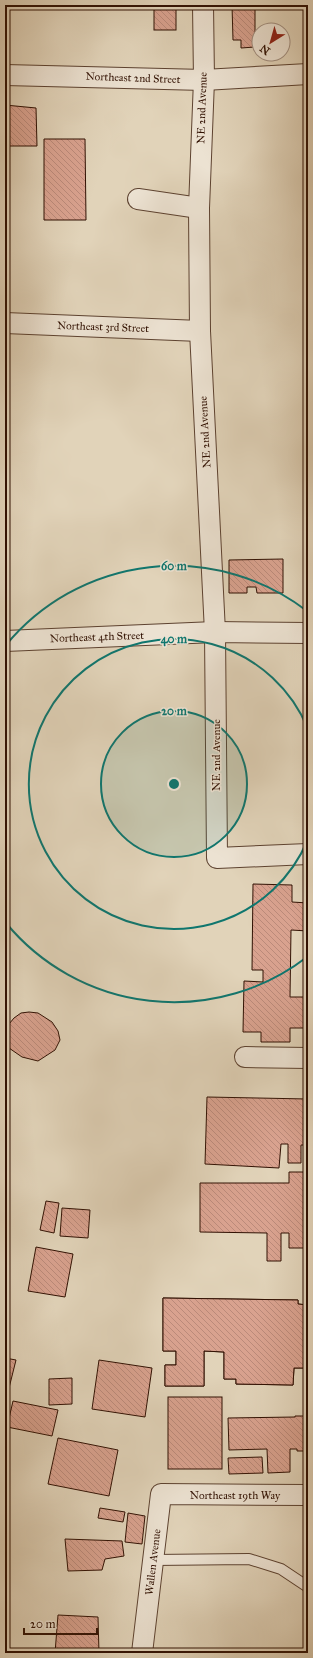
<svg xmlns="http://www.w3.org/2000/svg" width="313" height="1658" font-family="'IM FELL Great Primer',serif">
<style>
.building{fill:url(#building-back-hatch);stroke:#311103;fill-rule:evenodd}
.lines{fill:none;stroke-linecap:round;stroke-linejoin:round}
.service-casing{stroke:#5d4230;stroke-width:12}
.minor-casing{stroke:#5d4230;stroke-width:22}
.service{stroke:#ece2d2;stroke-width:10}
.minor{stroke:#ece2d2;stroke-width:20}
.ring{fill:none;stroke:#0f766e;stroke-width:2}
.labels{text-anchor:middle;dominant-baseline:central;stroke-width:3;stroke-linejoin:round;paint-order:stroke}
.street-label{font-size:11px;fill:#311103;stroke:#ece2d2}
.centre{fill:#0f766e;stroke:#ece2d2;stroke-width:2}
.ring-label{font-size:12px;text-anchor:middle;font-weight:bold;fill:#0f766e;stroke:#ece2d2;stroke-width:3;stroke-linejoin:round;paint-order:stroke}
</style>
<defs>
<pattern id="building-back-hatch" width="6" height="6" patternUnits="userSpaceOnUse"><rect width="6" height="6" fill="#d9a28f"/><path d="M-1 5l2 2M0 0l6 6M5-1l2 2" fill="none" stroke="#bb8a7a"/></pattern>
</defs>
<rect width="100%" height="100%" fill="#e1d3b9"/>
<filter id="stains"><feTurbulence type="fractalNoise" baseFrequency=".005" numOctaves="4"/><feColorMatrix values="0 0 0 0 .2 0 0 0 0 .09 0 0 0 0 .02 0 0 0 .5 -.17"/></filter>
<radialGradient id="worn" r=".72"><stop offset=".6" stop-color="#630" stop-opacity="0"/><stop offset="1" stop-color="#630" stop-opacity=".3"/></radialGradient>
<g class="building">
<rect x="154" y="5" width="22" height="25"/>
<path d="M232 5H255V47L241 48V40H233Z"/>
<path d="M5 105 36 108 37 146H5Z"/>
<path d="M44 139H85L86 220H44Z"/>
<path d="M283 559V593H257L256 587H247V593H229V560Z"/>
<path d="M253 884 292 885V902L308 903V931L291 930 290 997H308V1028H290V1042H261V1032H243L244 981 263 982V970H252Z"/>
<path d="M29 1012 38 1013 52 1022 58 1031 60 1040 55 1050 38 1061 22 1057 9 1048 7 1040 6 1032 9 1024 14 1018 21 1013Z"/>
<path d="M207 1097 308 1099V1145H301V1163H288V1144H281L279 1168 205 1164Z"/>
<path d="M289 1172H308V1248H289V1233H281V1261H267V1233L200 1232V1183H289Z"/>
<path d="M46 1201 59 1203 54 1233 40 1230Z"/>
<path d="M62 1208 90 1210 88 1238 60 1236Z"/>
<path d="M36 1247 73 1254 65 1297 28 1291Z"/>
<path d="M163 1298 298 1300V1304L308 1305V1368H294L293 1385 236 1384V1379H224V1352L204 1351V1386H165V1365H176V1351H163ZM238 1355H286V1362L238 1361Z"/>
<path d="M163 1298 298 1300V1304L308 1305V1368H294L293 1385 236 1384V1379H224V1352L204 1351V1386H165V1365H176V1351H163Z"/>
<path d="M5 1358 16 1360 6 1400H5Z"/>
<path d="M99 1360 152 1368 145 1417 92 1409Z"/>
<path d="M72 1378V1404L49 1405V1379Z"/>
<rect x="168" y="1397" width="54" height="72"/>
<path d="M13 1401 58 1410 52 1436 7 1427Z"/>
<path d="M295 1416H308V1451H297V1449H290V1472L268 1473 267 1449 229 1450 228 1418 295 1417Z"/>
<path d="M58 1438 118 1450 109 1496 48 1484Z"/>
<path d="M262 1457 263 1473 229 1474 228 1458Z"/>
<path d="M100 1508 125 1512 123 1522 98 1518Z"/>
<path d="M128 1513 145 1516 142 1544 125 1542Z"/>
<path d="M65 1539 122 1541 124 1556 105 1559 102 1570 68 1571Z"/>
<path d="M58 1615 98 1617 99 1653H55Z"/>
</g>
<g class="lines">
<g class="service-casing">
<path id="service" d="M153 1560 249 1559 281 1569 308 1587"/>
</g>
<g class="minor-casing">
<g id="minor">
<path d="M203 5 204 80 199 208 200 331 215 632 217 858 308 854"/>
<path d="M5 75 204 80 308 74"/>
<path d="M138 199 199 208"/>
<path d="M5 323 200 331"/>
<path d="M5 641 215 632 308 633"/>
<path d="M245 1057 308 1058"/>
<path d="M142 1653 161 1494 308 1495"/>
</g>
</g>
<use href="#service" class="service"/>
<use href="#minor" class="minor"/>
</g>
<circle cx="174" cy="784" r="73" fill="#0f766e" fill-opacity=".12"/>
<g class="ring">
<circle cx="174" cy="784" r="73"/>
<path d="M308 839A145 145 0 1 1 308 729"/>
<path d="M307 957A218 218 0 0 1 6 923M6 645A218 218 0 0 1 307 611"/>
</g>
<g class="labels">
<g class="street-label">
<text transform="translate(133 78) rotate(2)">Northeast 2nd Street</text>
<text transform="translate(202 108) rotate(-88)">NE 2nd Avenue</text>
<text transform="translate(103 327) rotate(2)">Northeast 3rd Street</text>
<text transform="translate(205 432) rotate(-93)">NE 2nd Avenue</text>
<text transform="translate(97 637) rotate(-2)">Northeast 4th Street</text>
<text transform="translate(216 755) rotate(-90)">NE 2nd Avenue</text>
<text x="235" y="1495">Northeast 19th Way</text>
<text transform="translate(153 1562) rotate(-83)">Wallen Avenue</text>
</g>
</g>
<circle cx="174" cy="784" r="6" class="centre"/>
<g class="ring-label">
<text x="174" y="570">60 m</text>
<text x="174" y="643">40 m</text>
<text x="174" y="715">20 m</text>
</g>
<rect width="313" height="1658" fill="none" stroke="#e1d3b9" stroke-width="20"/>
<rect x="6" y="6" width="301" height="1646" fill="none" stroke="#311103" stroke-width="2"/>
<rect x="10" y="10" width="293" height="1638" fill="none" stroke="#311103"/>
<g transform="translate(271 42) rotate(217)"><circle r="19" fill="#ece2d2" stroke="#a18e7f"/>
<path d="M0-3L7 15L0 10L-7 15Z" fill="#8f2418"/>
<text y="-6" font-size="11" font-weight="bold" text-anchor="middle" fill="#311103">N</text>
</g>
<path d="M24 1628v6h73v-6" fill="none" stroke="#311103" stroke-width="2"/>
<text x="30" y="1628" font-size="12" fill="#311103" stroke="#ece2d2" stroke-width="3" paint-order="stroke">20 m</text>
<rect width="100%" height="100%" filter="url(#stains)"/>
<rect width="100%" height="100%" fill="url(#worn)"/>
</svg>
